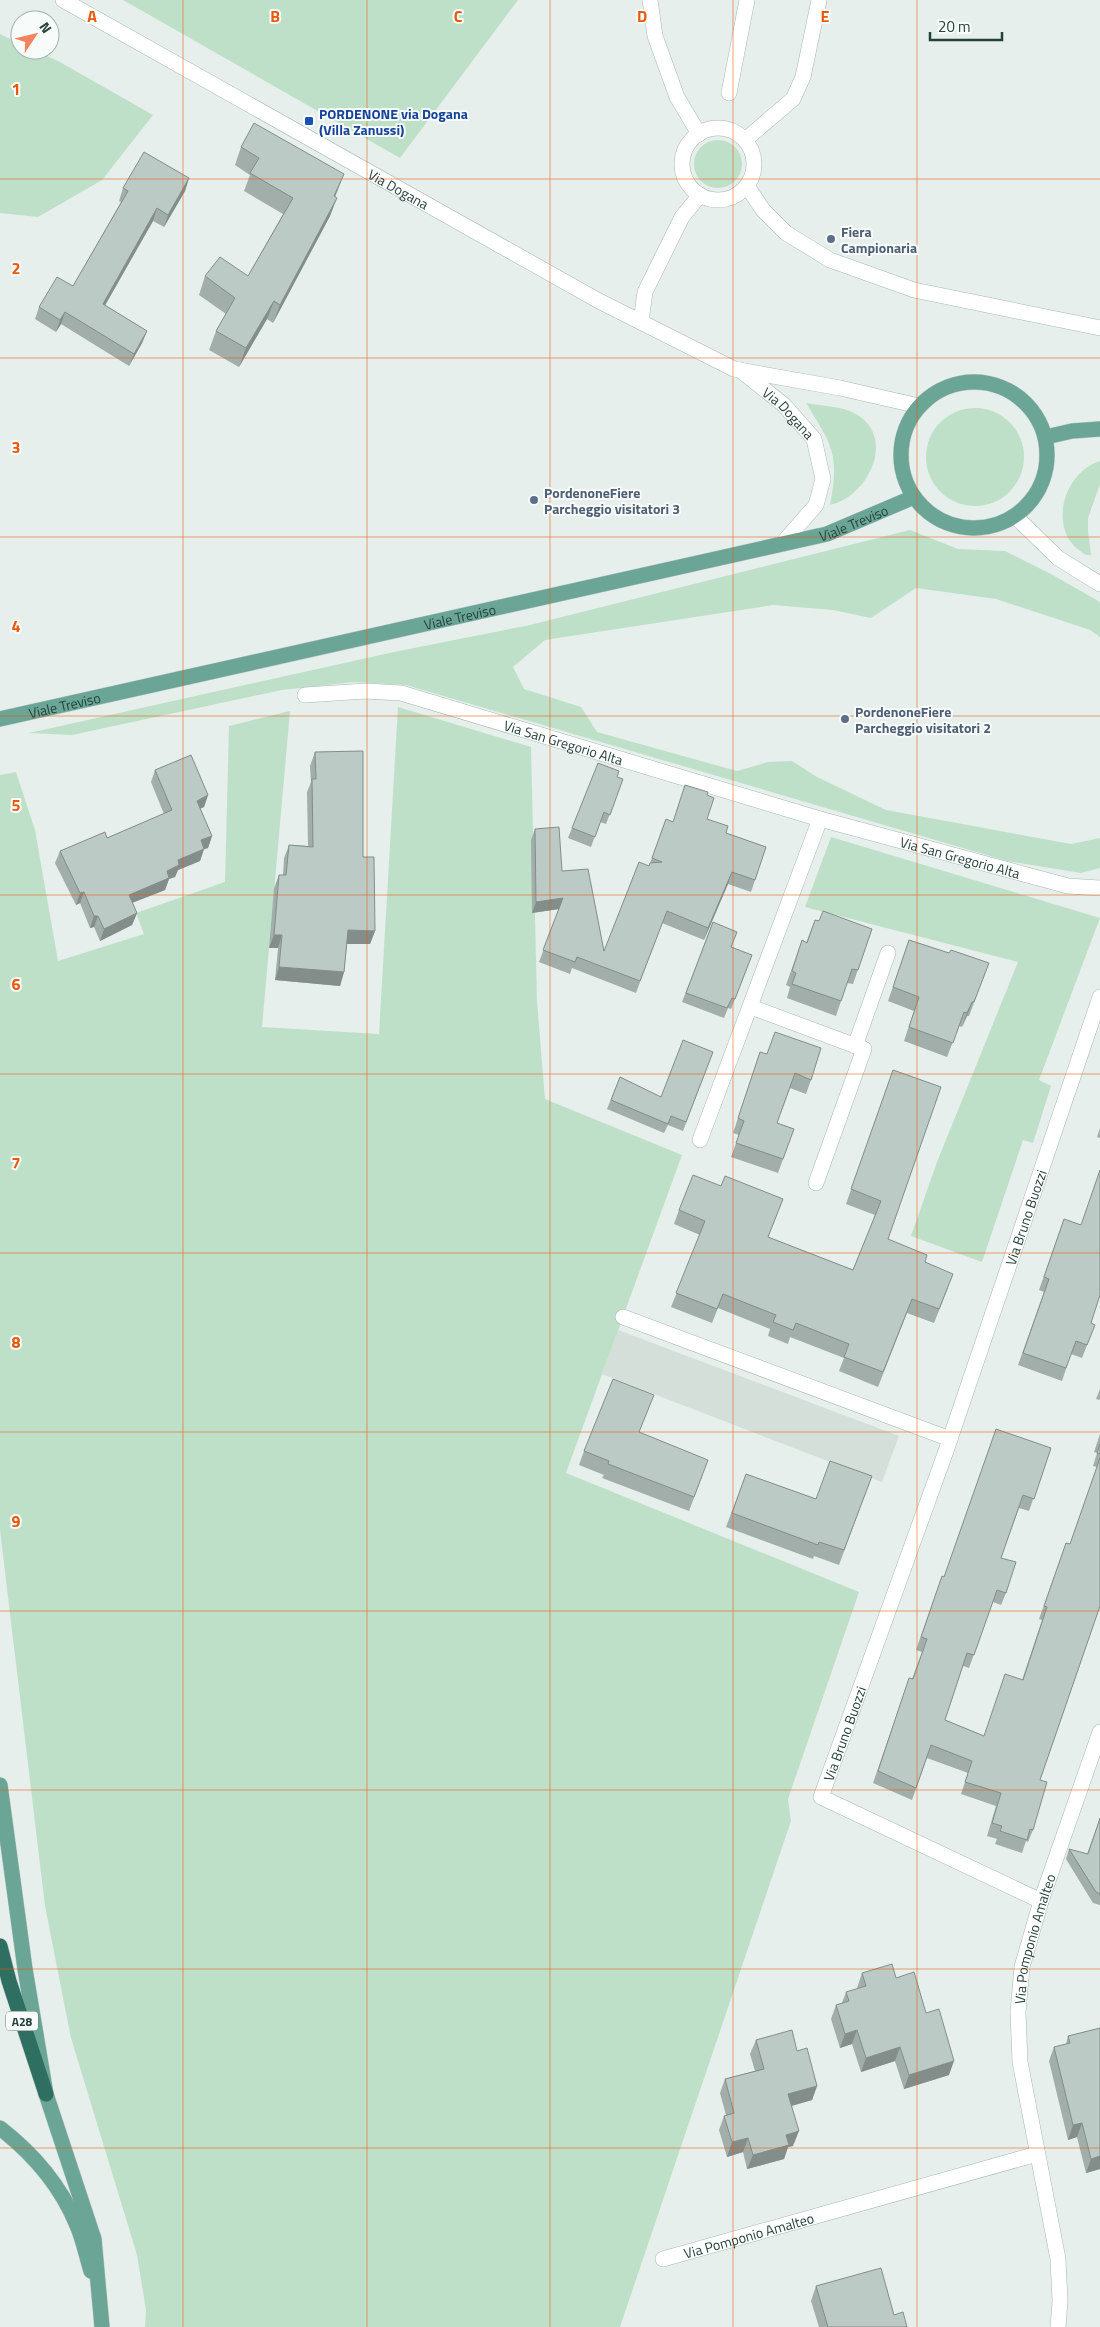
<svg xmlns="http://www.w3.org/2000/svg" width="1100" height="2327" font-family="'Titillium Web',sans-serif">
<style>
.built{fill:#d4dfda}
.green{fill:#bfe0c8}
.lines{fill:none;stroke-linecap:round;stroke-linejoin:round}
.minor-casing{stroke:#a8b8b2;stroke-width:16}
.major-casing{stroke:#c2cac8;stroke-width:16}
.highway-casing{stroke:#c2cac8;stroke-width:16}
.minor{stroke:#fff;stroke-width:15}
.major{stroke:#6aa596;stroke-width:15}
.highway{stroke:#2f6f62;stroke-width:15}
.wall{fill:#a1aea9}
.shaded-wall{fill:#838d89}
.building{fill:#bbcac4;stroke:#838d89}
.grid{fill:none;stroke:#e8590c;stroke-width:1;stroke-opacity:0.55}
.transit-dot{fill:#1a4fb4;stroke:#f7fbf9;stroke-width:2}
.service-dot{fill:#5c6f8a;stroke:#f7fbf9;stroke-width:2}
.labels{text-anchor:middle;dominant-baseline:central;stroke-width:4;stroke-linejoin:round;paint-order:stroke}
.shield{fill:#f7fbf9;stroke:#637a73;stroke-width:1}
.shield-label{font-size:12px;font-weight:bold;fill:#24423a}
.transit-label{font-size:14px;font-weight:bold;fill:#164399;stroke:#f7fbf9;text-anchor:start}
.street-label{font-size:14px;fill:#24423a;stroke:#f7fbf9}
.service-label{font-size:14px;font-weight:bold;fill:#4e5e75;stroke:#f7fbf9;text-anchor:start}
.grid-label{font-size:16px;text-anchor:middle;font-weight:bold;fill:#e8590c;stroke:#f7fbf9;stroke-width:4;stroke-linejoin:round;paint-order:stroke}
</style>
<rect width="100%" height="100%" fill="#e6efeb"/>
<path class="built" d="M618 1330 899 1436 882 1482 602 1374Z"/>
<g class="green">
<path d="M123 0H518L400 158Z"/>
<path d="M0 34 20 44V50H34L58 61 153 115 102 180 38 217 0 213Z"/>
<circle cx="718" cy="164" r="24"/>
<path d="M806 403C822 406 842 406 856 414 897 438 868 497 830 505 840 455 832 445 806 403Z"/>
<circle cx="975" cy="457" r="49"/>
<path d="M1100 461V484L1088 518V531L1091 555H1086C1079 551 1070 543 1067 536 1054 508 1071 470 1100 461Z"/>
<path d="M910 530 958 549 1005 551 1051 574 1100 602V637L1090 630 996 599 916 588 871 618 833 610 773 605 545 640 513 667 524 689 581 707 597 732 737 771 768 762 792 761 817 777 886 810 1071 844 1100 838V868L1081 873 1007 861 406 685 354 682 282 690 72 735 29 733 394 652 530 625Z"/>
<path d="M398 707 531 747 537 1001 545 1099 682 1155 566 1473 859 1592 788 1799 791 1821 620 2327H145L146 2310 137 2255 71 2038 45 1906 0 1530V775L16 772 35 830 58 961 144 934 136 913 225 882 229 726 290 711 262 1027 379 1034Z"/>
<path d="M831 837 1100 918 1039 1080 1051 1086 1033 1143 1023 1140 982 1262 911 1236 937 1162 1018 962 805 907Z"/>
</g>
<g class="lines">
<g class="minor-casing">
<g id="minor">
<path id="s1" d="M63 0 599 301 734 369 840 388 919 406"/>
<path d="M650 0 655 36 677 97 699 134"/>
<path d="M729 93 747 0"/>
<circle cx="718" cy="164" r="36"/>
<path d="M745 140 793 99 803 77 819 0"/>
<path d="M747 186 763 210 786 233 830 260 914 290 1100 328"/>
<path d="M641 322 645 292 682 217 700 195"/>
<path id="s2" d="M740 370 784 405 814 439 823 479 816 505 782 544"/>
<path d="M1015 516 1058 558 1100 584"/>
<path id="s3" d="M305 695 365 691 401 693 820 819 1068 886 1100 888"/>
<path d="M751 1007 864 1049 816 1183"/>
<path d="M855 1046 888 953"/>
<path d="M700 1140 820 819"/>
<path d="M623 1317 950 1439"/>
<path id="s4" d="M1041 1901 821 1797 946 1451 1100 997"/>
<path id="s5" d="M663 2259 1037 2154"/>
<path id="s6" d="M1058 2327 1060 2301 1058 2259 1020 2062 1018 2012 1022 1967 1041 1901 1100 1732"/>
</g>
</g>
<g class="major-casing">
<g id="major">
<circle cx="974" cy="455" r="73"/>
<path d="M1046 437 1072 431 1100 429"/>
<path id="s7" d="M0 719 827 534 914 497"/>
<path d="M0 1785 25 1969 46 2094 94 2239 102 2327"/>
<path d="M0 2128C32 2153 60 2185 76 2223 83 2238 86 2255 91 2271"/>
</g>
</g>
<g class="highway-casing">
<path id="highway" d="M0 1946 9 1981 46 2094"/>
</g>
<use href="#minor" class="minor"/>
<use href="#major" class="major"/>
<use href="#highway" class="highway"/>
</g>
<g class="wall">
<path d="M241 147 335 197 330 216 273 323 267 319 239 367 209 350 216 331 226 314 199 295 205 276H248L283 214 244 191 250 175 235 165Z"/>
<path d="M189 178 185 191 164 227 153 221 105 305 147 331 142 343 129 366 61 324 56 332 35 319 39 307 73 286 121 202 119 201 123 188Z"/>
<path d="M315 752 363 857 375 931 370 944H347L344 972 340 986 275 980 278 948H269L274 888 279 875H283L284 858 289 845 308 846 307 792 311 782 310 766Z"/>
<path d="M155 770 208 795 204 807 200 808 212 836 208 848 204 849 200 861 178 870 175 877 169 879 165 890 132 903 137 913 132 925 100 941 94 927 90 928 80 903 76 905 55 863 60 851 107 838 164 814 151 782Z"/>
<path d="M617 777 623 779 606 824 600 822 591 847 568 838 572 828Z"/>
<path d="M685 785 707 795V819L726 833 766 847 751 892 728 884 704 940 662 923 636 993 572 968 570 974 539 962 559 909 532 913 531 840 535 829 562 871 604 951 649 866 666 819 673 822Z"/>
<path d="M815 920 819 921 872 929 853 984 847 983 836 1016 787 998 790 987 786 985 802 940 806 943Z"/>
<path d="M713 922 731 947 752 955 731 1009 728 1008 724 1018 682 1002Z"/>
<path d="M909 940 949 953 989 963 969 1016H967L962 1027 959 1026 947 1057 904 1041 914 1011 888 1001Z"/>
<path d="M713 1052 683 1131 668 1125 664 1133 607 1109 620 1077 661 1097Z"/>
<path d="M760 1052 811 1080 806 1094 790 1088 777 1123 794 1129 778 1173 731 1157 739 1135 733 1133Z"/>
<path d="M893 1070 888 1239 925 1262 948 1288 934 1323 907 1313 878 1387 839 1371 844 1358 790 1337 788 1344 768 1336 770 1329 718 1308 712 1323 671 1307 700 1235 674 1224 679 1210 721 1186 783 1199 768 1237 853 1270 875 1215 846 1204Z"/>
<path d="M1100 1128V1138L1097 1137Z"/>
<path d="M1064 1219 1081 1225 1091 1323 1095 1325 1082 1358 1071 1354 1062 1381 1018 1365 1044 1292 1039 1290Z"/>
<path d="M1100 1389V1400L1096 1399Z"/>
<path d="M639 1433 703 1474 689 1511 602 1478 604 1475 579 1465 584 1451Z"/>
<path d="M1100 1434V1606L1040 1780 1033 1830 1028 1842 1026 1841 1022 1853 995 1844 997 1839 987 1836 996 1806 961 1794 968 1773 927 1758 912 1800 873 1783 905 1690 912 1679 922 1652 916 1650 942 1576 944 1577 1051 1448 1029 1511 1019 1508 1001 1558 1006 1593 1001 1605 993 1602 969 1668 963 1666 945 1720 984 1736 1022 1680 1042 1620 1039 1619 1066 1543 1070 1544 1097 1467 1093 1466 1097 1453 1094 1452Z"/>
<path d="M746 1474 816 1499 872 1476 839 1565 814 1556 813 1559 726 1527Z"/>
<path d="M1100 1818V1905L1093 1903 1066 1859 1069 1849 1087 1854Z"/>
<path d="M862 1973 896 1978 926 2013 949 2075 904 2089 895 2061 861 2072 852 2044 840 2048 831 2019 836 2005 842 2003 846 1992 858 1989 857 1988Z"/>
<path d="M1100 2028V2169L1086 2173 1077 2137 1068 2140 1049 2061 1054 2047 1066 2044 1068 2036Z"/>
<path d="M756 2040 797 2051 817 2086 812 2100 792 2106 793 2146 788 2147 784 2159 747 2169 743 2152 727 2157 719 2130 724 2116 726 2115 720 2093 725 2079 755 2071 750 2054Z"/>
<path d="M816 2286 894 2315 907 2327H819L811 2301Z"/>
</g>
<g class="shaded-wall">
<path d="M344 174 337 192 328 214 334 196Z"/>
<path d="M189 178 185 191 164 227 168 215Z"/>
<path d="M337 198 330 216 273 323 280 305Z"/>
<path d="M157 208 153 221 99 316 103 304Z"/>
<path d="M274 301 267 319 239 367 246 348Z"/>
<path d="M65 312 61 324 56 332 60 320Z"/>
<path d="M147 331 142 343 129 366 134 354Z"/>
<path d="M208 795 204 807 193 812 197 801Z"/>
<path d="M212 836 208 848 196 852 201 840Z"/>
<path d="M204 849 200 861 178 870 175 877 169 879 165 890 124 906 129 895 178 860Z"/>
<path d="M732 872 728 884 704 940 708 928Z"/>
<path d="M84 892 80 903 76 905 80 893Z"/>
<path d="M563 898 559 909 532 913 536 902Z"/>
<path d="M137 913 132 925 100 941 104 929Z"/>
<path d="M94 916H98L94 927 90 928Z"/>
<path d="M348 930 375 931 370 944H343Z"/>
<path d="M274 935H282L278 948H269Z"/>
<path d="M279 967 344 972 340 986 275 980Z"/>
<path d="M972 1002 967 1016 962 1027 967 1013Z"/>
<path d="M857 2030 852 2044 840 2048 845 2034Z"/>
<path d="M900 2047 895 2061 861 2072 866 2058Z"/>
<path d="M954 2061 949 2075 904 2089 909 2075Z"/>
<path d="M817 2086 812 2100 783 2108 788 2094Z"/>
<path d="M1082 2123 1077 2137 1068 2140 1073 2125Z"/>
<path d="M799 2131 793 2146 788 2147 784 2159 747 2169 753 2155 786 2135Z"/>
<path d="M748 2138 743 2152 727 2157 732 2142Z"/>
<path d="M1100 2156V2169L1086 2173 1091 2159Z"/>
</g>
<g class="building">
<path d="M254 123 344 174 334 196 337 198 280 305 274 301 246 348 216 331 235 298 205 276 220 257 248 276 293 198 250 173 259 158 241 147Z"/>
<path d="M144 152 189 178 168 215 157 208 103 304 147 331 134 354 65 312 60 320 39 307 57 277 73 286 128 191 123 188Z"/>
<path d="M363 751V857H374L375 931 348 930 344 972 279 967 282 935H274L279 875H286L289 845 313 847 312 779H316L315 752Z"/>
<path d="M191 755 208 795 197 801 212 836 201 840 204 849 178 860 179 865 167 871 169 878 129 895 137 913 104 929 98 916H94L84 892 80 893 60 851 105 832 107 838 172 810 155 770Z"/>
<path d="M598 763 619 771 617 777 623 779 610 815 604 812 595 837 572 828Z"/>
<path d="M685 785 708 792 707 795 714 798 707 819 728 826 726 833 766 847 755 880 732 872 708 928 667 911 640 981 577 957 575 962 543 950 563 898 536 902 535 829 559 827 562 871 588 869 604 951 639 862 649 866 650 863 662 862 652 858 666 819 673 822Z"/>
<path d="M823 911 872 929 858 970 852 969 841 1001 792 984 796 973 792 971 802 940 807 943 815 920 819 921Z"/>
<path d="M713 922 737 932 731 947 752 955 735 999 732 998 727 1008 686 993Z"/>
<path d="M909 940 949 953 951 950 989 963 974 1002H972L967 1013 964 1012 953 1043 909 1027 919 997 893 987Z"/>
<path d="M775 1032 821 1048 811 1080 795 1073 777 1123 794 1129 783 1159 736 1143 744 1121 738 1118 760 1052 767 1054Z"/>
<path d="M683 1040 713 1052 686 1122 671 1116 668 1124 611 1100 620 1077 661 1097Z"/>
<path d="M893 1070 941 1087 888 1239 927 1255 925 1262 953 1274 939 1309 912 1299 883 1372 844 1357 849 1344 796 1323 793 1330 773 1322 776 1315 723 1294 717 1309 676 1293 705 1221 679 1210 693 1175 721 1186 725 1176 783 1199 768 1237 853 1270 881 1201 851 1189Z"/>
<path d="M1100 1170V1295L1091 1323 1095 1325 1087 1345 1076 1341 1066 1368 1023 1353 1049 1279 1044 1277 1064 1219 1081 1225Z"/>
<path d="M613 1379 654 1395 639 1432 708 1460 694 1497 608 1464 609 1461 584 1451Z"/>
<path d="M996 1429 1051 1448 1034 1499 1023 1495 1001 1558 1016 1562 1006 1593 997 1590 974 1655 967 1653 945 1720 984 1736 1005 1674 1023 1680 1047 1607 1044 1606 1066 1543 1070 1544 1100 1458V1606L1040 1780 1047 1782 1033 1830 1030 1829 1027 1840 1000 1831 1002 1826 992 1823 1001 1793 965 1782 972 1761 931 1745 916 1788 878 1771 909 1678 913 1679 927 1639 921 1637 942 1576 944 1577Z"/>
<path d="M1100 1444V1454L1097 1453Z"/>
<path d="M830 1461 872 1476 844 1550 819 1542 818 1545 732 1513 746 1474 816 1499Z"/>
<path d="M1100 1818V1894L1096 1892 1069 1849 1088 1854Z"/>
<path d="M892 1964 896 1978 914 1972 926 2013 939 2009 954 2061 909 2075 900 2047 866 2058 857 2030 845 2034 836 2005 849 2001 846 1992 866 1986 862 1973Z"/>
<path d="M1100 2028V2156L1091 2159 1082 2123 1073 2125 1054 2047 1070 2043 1068 2036Z"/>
<path d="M792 2030 797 2051 807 2048 817 2086 788 2094 799 2131 786 2135 789 2145 753 2155 748 2138 732 2142 724 2116 734 2113 725 2079 764 2069 756 2040Z"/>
<path d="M881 2268 894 2315 903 2312 907 2327H828L816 2286Z"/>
</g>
<path class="grid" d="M183 0V2327M367 0V2327M550 0V2327M733 0V2327M917 0V2327M0 179H1100M0 358H1100M0 537H1100M0 716H1100M0 895H1100M0 1074H1100M0 1253H1100M0 1432H1100M0 1611H1100M0 1790H1100M0 1969H1100M0 2148H1100"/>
<rect class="transit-dot" x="304" y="116" width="10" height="10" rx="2.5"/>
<g class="service-dot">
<circle cx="831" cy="239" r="5"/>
<circle cx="534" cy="500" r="5"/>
<circle cx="845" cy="719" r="5"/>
</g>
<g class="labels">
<rect class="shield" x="6" y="2011.5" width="32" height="19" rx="4"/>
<g class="shield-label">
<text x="22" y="2021">A28</text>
</g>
<g class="transit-label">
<text x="319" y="113">PORDENONE via Dogana<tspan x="319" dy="16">(Villa Zanussi)</tspan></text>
</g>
<g class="street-label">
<text stroke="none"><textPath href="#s1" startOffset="385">Via Dogana</textPath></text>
<text stroke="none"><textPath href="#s2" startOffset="65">Via Dogana</textPath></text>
<text stroke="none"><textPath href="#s7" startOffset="876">Viale Treviso</textPath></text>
<text stroke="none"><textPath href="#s7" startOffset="471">Viale Treviso</textPath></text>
<text stroke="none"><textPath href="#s7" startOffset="66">Viale Treviso</textPath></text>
<text stroke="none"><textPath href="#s3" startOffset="266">Via San Gregorio Alta</textPath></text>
<text stroke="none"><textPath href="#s3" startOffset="679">Via San Gregorio Alta</textPath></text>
<text stroke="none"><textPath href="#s4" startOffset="858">Via Bruno Buozzi</textPath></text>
<text stroke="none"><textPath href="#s4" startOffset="311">Via Bruno Buozzi</textPath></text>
<text stroke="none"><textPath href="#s6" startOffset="394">Via Pomponio Amalteo</textPath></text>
<text stroke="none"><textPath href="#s5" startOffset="89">Via Pomponio Amalteo</textPath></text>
</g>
<g class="service-label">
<text x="841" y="231">Fiera<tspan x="841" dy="16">Campionaria</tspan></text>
<text x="544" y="492">PordenoneFiere<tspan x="544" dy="16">Parcheggio visitatori 3</tspan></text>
<text x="855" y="711">PordenoneFiere<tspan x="855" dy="16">Parcheggio visitatori 2</tspan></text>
</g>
</g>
<g class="grid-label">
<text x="92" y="22">A</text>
<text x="275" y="22">B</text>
<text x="458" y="22">C</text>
<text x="642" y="22">D</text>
<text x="825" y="22">E</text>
<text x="16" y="95">1</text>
<text x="16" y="274">2</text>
<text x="16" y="453">3</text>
<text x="16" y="632">4</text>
<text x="16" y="811">5</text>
<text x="16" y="990">6</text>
<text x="16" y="1169">7</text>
<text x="16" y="1348">8</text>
<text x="16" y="1527">9</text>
</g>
<g transform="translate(35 35) rotate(55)"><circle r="24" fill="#f7fbf9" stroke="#a3b1ad"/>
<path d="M0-4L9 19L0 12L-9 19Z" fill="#f4845f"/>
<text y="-8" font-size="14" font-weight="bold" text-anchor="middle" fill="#24423a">N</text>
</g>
<path d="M930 32v8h72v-8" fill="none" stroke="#24423a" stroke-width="2.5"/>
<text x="938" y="32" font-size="15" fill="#24423a" stroke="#f7fbf9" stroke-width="4" paint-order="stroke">20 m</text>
</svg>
